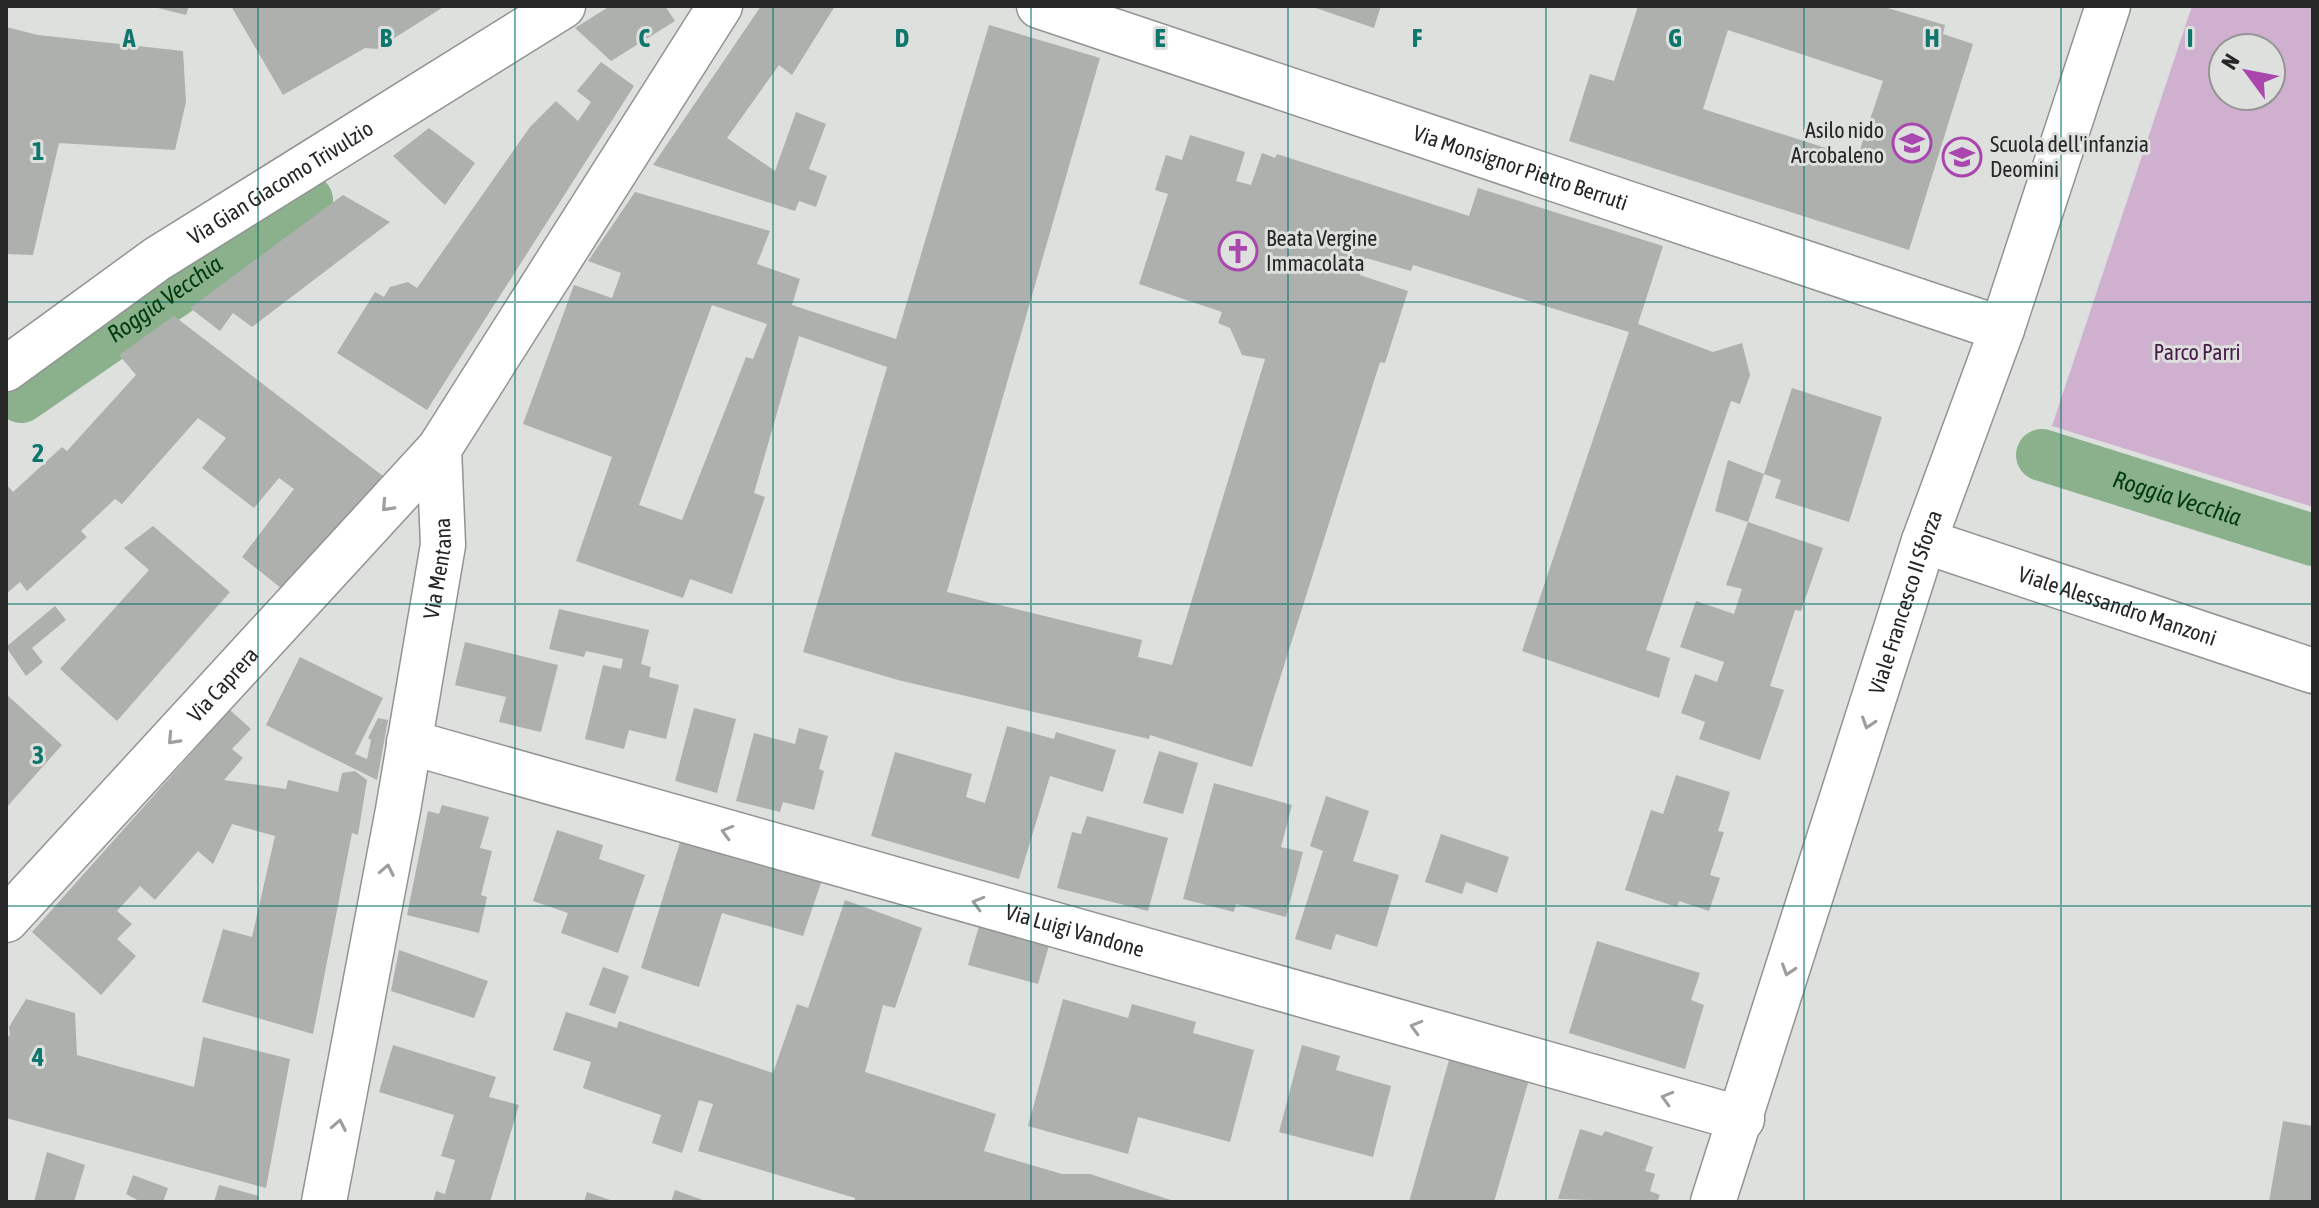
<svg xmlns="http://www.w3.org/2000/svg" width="2319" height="1208" font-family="'Asap Condensed',sans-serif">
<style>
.green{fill:#cfb0cf;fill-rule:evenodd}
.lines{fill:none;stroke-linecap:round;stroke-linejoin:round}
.canal{stroke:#8ab08c;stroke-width:52}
.building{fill:#adb0ad;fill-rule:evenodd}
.street-casing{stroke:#929492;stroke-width:47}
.street{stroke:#fff;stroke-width:44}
.oneway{stroke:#9d9e9d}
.grid{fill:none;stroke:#0f766e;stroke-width:2;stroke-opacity:0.55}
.labels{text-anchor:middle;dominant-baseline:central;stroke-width:6;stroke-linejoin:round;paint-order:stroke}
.poi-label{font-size:22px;fill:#262726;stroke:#dde0dd;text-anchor:start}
.street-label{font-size:22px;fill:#262726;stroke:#dde0dd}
.park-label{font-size:22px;fill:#471a49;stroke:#dde0dd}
.water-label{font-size:24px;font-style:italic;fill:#003b0c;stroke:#dde0dd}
.grid-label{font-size:26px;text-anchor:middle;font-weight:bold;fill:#0f766e;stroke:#dde0dd;stroke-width:6;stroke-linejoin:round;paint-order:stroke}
</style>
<rect width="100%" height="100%" fill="#dde0dd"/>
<path class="green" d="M2192 6H2313V507L2052 426ZM2223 48H2271V96H2223Z"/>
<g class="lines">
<g class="canal">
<path id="s1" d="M21 397 307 200"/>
<path id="s2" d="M2042 455 2313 540"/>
</g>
</g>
<g class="building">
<path d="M150 6H189L186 15Z"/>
<path d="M231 6H445L377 49 365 48 283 95Z"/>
<path d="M610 6H665L675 21 611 61 575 28Z"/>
<path d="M761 6H835L792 75 779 65 727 138 775 171 796 112 826 124 809 169 827 176 816 207 799 201 795 211 653 165Z"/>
<path d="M1310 6H1381L1374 28Z"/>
<path d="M1638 6H1881L1945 25 1943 34 1973 44 1909 250 1569 141 1590 74 1614 81ZM1728 30 1883 81 1857 158 1703 109Z"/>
<path d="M989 25 1100 58 947 592 1142 640 1138 657 1172 665 1265 359 1242 355 1230 328 1218 323 1222 312 1139 284 1168 194 1155 190 1166 155 1182 160 1190 135 1245 152 1236 181 1251 185 1262 153 1275 158 1277 154 1469 216 1478 188 1663 246 1638 324 1713 352 1742 343 1750 375 1740 404 1731 401 1646 650 1670 658 1659 698 1522 651 1629 332 1413 265 1411 271 1366 258 1360 275 1408 291 1385 363 1380 362 1252 767 1150 735 1149 739 898 680 803 652 887 367 799 336 754 493 765 497 732 594 690 579 683 598 576 561 612 457 523 424 574 285 612 298 621 273 588 261 635 192 770 231 757 264 800 279 792 305 896 339ZM712 305 767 324 753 359 746 357 682 520 639 505Z"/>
<path d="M6 27 38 35 183 51 186 102 175 150 59 143 33 255 6 254Z"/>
<path d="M601 62 634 86 427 410 337 353 375 292 384 297 390 287 408 282 417 288 530 127 556 101 578 121 591 102 577 91Z"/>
<path d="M429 128 475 163 445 205 393 156Z"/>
<path d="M343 195 390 222 252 327 233 313 220 331 190 308Z"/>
<path d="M174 316 383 476 286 592 242 557 294 489 279 478 254 508 202 468 226 438 198 418 122 504 115 499 81 531 87 537 27 591 20 582 6 594V484L13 492 62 447 67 451 136 375 119 355Z"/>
<path d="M1792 388 1882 417 1849 522 1775 498 1781 480 1764 474 1748 522 1715 511 1728 460 1764 474Z"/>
<path d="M1748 522 1823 548 1801 611 1795 610 1770 686 1784 690 1760 760 1699 739 1705 722 1681 713 1695 674 1717 682 1724 662 1680 647 1696 601 1734 614 1742 589 1726 585Z"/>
<path d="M153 526 230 592 117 721 60 669 149 570 124 548Z"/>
<path d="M55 606 66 620 32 648 43 662 26 676 6 647Z"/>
<path d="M559 609 649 630 641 664 651 667 649 677 679 685 666 739 629 730 624 749 585 739 603 665 621 669 623 659 586 651 584 657 549 649Z"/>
<path d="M465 642 558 665 541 732 499 722 506 697 455 685Z"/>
<path d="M300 657 383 698 355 754 367 759 371 740 368 738 378 718 388 720 377 780 266 725Z"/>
<path d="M6 694 62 745 6 808Z"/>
<path d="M694 708 736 719 717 793 675 781Z"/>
<path d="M230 710 251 729 232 749 243 758 224 780 286 789 288 780 338 792 342 773 355 771 367 780 358 835 352 833 313 1034 202 1002 223 929 252 937 275 836 232 824 213 864 198 851 155 900 140 886 117 911 132 924 117 939 136 956 101 995 32 932Z"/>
<path d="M1007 726 1054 739 1056 732 1116 750 1103 792 1050 776 1019 879 871 836 895 752 972 774 966 797 985 803Z"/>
<path d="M799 728 828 736 819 769 824 771 814 810 783 802 780 812 736 801 754 733 795 744Z"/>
<path d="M1159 751 1198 763 1183 814 1143 803Z"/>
<path d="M1676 775 1730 792 1718 831 1724 832 1710 875 1720 878 1709 911 1679 901 1677 907 1625 890 1651 810 1663 814Z"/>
<path d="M1214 783 1292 805 1281 847 1303 852 1286 917 1236 904 1234 912 1183 899Z"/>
<path d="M1326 796 1369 811 1353 861 1399 875 1377 947 1336 934 1331 950 1295 939 1323 851 1310 846Z"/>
<path d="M442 805 489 817 480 848 492 851 481 895 487 897 479 933 407 915 428 811 439 814Z"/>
<path d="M1087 816 1168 838 1148 911 1057 888 1072 832 1081 834Z"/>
<path d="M557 830 603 845 599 859 645 875 618 953 561 933 568 913 533 901Z"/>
<path d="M1441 834 1509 857 1497 893 1466 882 1462 894 1425 882Z"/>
<path d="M682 836 823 877 803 936 722 913 699 987 641 968Z"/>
<path d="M845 900 922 928 895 1008 883 1005 865 1072 996 1114 984 1151 1062 1174H1090L1177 1202H854L855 1198 698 1151 713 1104 699 1100 682 1153 652 1143 661 1115 583 1088 591 1062 553 1050 566 1012 617 1028 619 1021 773 1073 797 1004 808 1008Z"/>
<path d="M982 915 1052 935 1038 984 968 965Z"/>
<path d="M1597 941 1700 973 1691 1000 1704 1005 1685 1069 1569 1033Z"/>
<path d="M399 950 488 981 474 1018 391 991Z"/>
<path d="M603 967 629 976 615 1014 589 1005Z"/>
<path d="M26 999 75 1013 77 1055 194 1087 203 1037 290 1059 266 1188 6 1118V1035L10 1036 9 1027Z"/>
<path d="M1063 999 1128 1018 1132 1004 1196 1022 1193 1033 1254 1050 1230 1142 1138 1117 1128 1154 1028 1126Z"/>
<path d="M393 1045 496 1077 489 1097 519 1105 490 1202H433L436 1191 445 1194 455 1160 441 1156 454 1115 379 1092Z"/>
<path d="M1302 1045 1340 1056 1336 1070 1391 1086 1373 1157 1279 1132Z"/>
<path d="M1453 1046 1532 1069 1494 1202H1409Z"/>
<path d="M2283 1121 2313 1126V1202H2269Z"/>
<path d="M1580 1129 1602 1136 1605 1131 1653 1147 1645 1171 1655 1174 1650 1191 1660 1195 1657 1202 1558 1199Z"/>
<path d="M47 1152 85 1165 74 1202H34Z"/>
<path d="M133 1175 168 1188 163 1202H141L126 1194Z"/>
<path d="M219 1185 259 1196 258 1202H214Z"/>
<path d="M675 1190 708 1202H671Z"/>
<path d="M587 1192 616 1202H584Z"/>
</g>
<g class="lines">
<g class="street-casing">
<g id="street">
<path id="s3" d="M1039 6 2002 329"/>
<path id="s4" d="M6 369 157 259 563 6"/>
<path id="s5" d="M1924 541 2313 671"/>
<path id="s6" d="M409 742 1742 1119"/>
<path id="s7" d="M6 920 439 449 720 6"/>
<path id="s8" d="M324 1202 398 810 443 545 439 449"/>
<path id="s9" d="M1713 1202 1924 541 2002 329 2108 6"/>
</g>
</g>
<use href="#street" class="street"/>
</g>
<defs><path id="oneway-chevron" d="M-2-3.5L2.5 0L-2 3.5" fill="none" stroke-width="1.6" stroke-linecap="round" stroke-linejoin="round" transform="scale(2)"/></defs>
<g class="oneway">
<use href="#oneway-chevron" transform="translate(387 506) rotate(133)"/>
<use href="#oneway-chevron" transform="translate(1868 723) rotate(108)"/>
<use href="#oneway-chevron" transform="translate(173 739) rotate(133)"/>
<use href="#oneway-chevron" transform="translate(727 832) rotate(-164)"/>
<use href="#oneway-chevron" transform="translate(387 870) rotate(-79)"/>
<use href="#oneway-chevron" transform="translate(978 903) rotate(-164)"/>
<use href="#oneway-chevron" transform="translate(1788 970) rotate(108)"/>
<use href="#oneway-chevron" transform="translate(1416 1027) rotate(-164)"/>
<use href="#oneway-chevron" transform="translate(1667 1098) rotate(-164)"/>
<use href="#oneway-chevron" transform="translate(339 1125) rotate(-79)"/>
</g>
<path class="grid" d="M258 6V1202M515 6V1202M773 6V1202M1031 6V1202M1288 6V1202M1546 6V1202M1804 6V1202M2061 6V1202M6 302H2313M6 604H2313M6 906H2313"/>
<defs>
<g id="school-ring" transform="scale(2)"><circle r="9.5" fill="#dde0dd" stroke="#a947ae" stroke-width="1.5"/><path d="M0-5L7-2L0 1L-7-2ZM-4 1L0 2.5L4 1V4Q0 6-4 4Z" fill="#a947ae"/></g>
<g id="church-ring" transform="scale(2)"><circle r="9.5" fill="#dde0dd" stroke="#a947ae" stroke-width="1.5"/><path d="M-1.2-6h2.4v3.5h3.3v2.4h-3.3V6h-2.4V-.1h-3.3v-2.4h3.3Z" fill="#a947ae"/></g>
</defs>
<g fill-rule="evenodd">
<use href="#school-ring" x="1912" y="143"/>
<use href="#school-ring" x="1962" y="157"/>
<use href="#church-ring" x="1238" y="251"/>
</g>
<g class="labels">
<g class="poi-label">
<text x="1884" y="130" text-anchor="end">Asilo nido<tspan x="1884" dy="25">Arcobaleno</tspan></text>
<text x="1990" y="144">Scuola dell'infanzia<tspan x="1990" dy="25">Deomini</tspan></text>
<text x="1266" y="238">Beata Vergine<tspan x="1266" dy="25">Immacolata</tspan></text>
</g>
<g class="street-label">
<text stroke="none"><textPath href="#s3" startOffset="508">Via Monsignor Pietro Berruti</textPath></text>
<text stroke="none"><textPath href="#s4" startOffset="332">Via Gian Giacomo Trivulzio</textPath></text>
<text stroke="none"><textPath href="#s8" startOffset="644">Via Mentana</textPath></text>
<text stroke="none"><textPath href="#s9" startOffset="630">Viale Francesco II Sforza</textPath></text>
<text stroke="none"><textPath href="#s5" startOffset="204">Viale Alessandro Manzoni</textPath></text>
<text stroke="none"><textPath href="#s7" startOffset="320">Via Caprera</textPath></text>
<text stroke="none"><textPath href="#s6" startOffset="692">Via Luigi Vandone</textPath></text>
</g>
<g class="park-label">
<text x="2197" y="352">Parco Parri</text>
</g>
<g class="water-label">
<text stroke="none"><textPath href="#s1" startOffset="174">Roggia Vecchia</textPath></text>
<text stroke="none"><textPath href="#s2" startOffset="142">Roggia Vecchia</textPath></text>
</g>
</g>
<g class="grid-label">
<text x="129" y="47">A</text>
<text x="386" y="47">B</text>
<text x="644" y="47">C</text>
<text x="902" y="47">D</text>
<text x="1160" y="47">E</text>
<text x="1417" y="47">F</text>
<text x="1675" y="47">G</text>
<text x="1932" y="47">H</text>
<text x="2190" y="47">I</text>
<text x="38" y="160">1</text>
<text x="38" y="462">2</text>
<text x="38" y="764">3</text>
<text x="38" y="1066">4</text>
</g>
<rect width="2319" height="1208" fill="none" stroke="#262726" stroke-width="16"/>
<g transform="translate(2247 72) rotate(302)"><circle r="38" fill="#dde0dd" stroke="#949694" stroke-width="2"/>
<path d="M0-6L14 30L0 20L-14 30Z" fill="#a947ae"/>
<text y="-12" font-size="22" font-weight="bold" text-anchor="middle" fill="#262726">N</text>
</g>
</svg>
